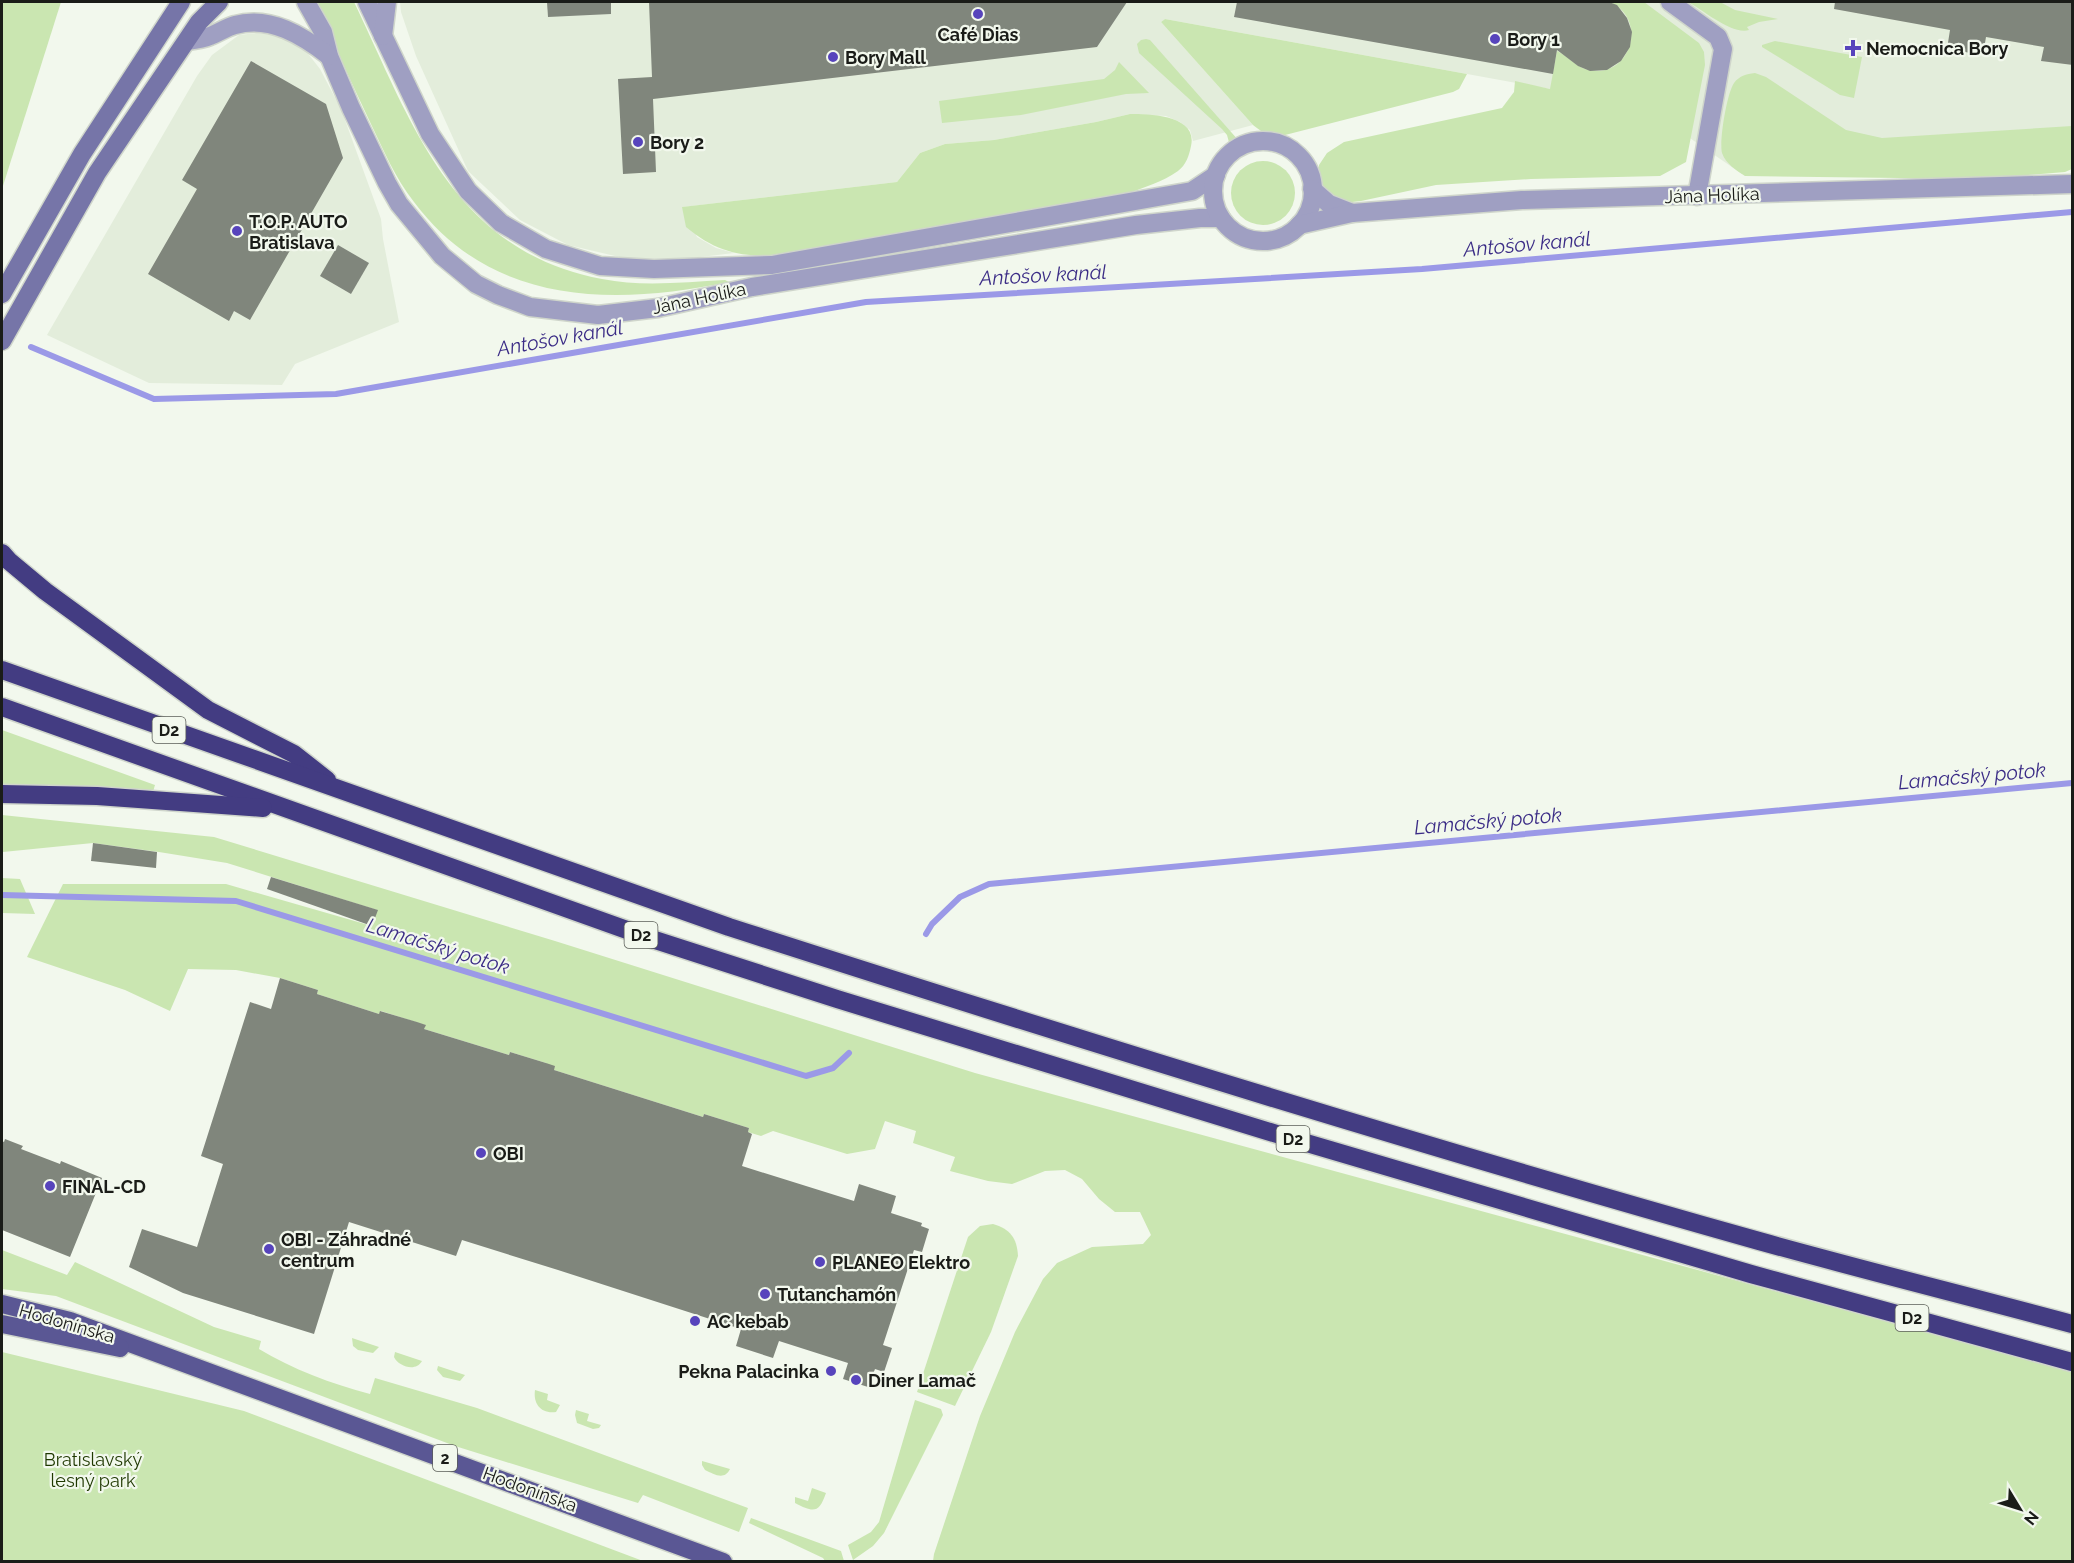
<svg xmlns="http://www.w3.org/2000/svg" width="2074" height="1563" font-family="Raleway,sans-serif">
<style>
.built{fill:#e3eddb}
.green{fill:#cae6b1}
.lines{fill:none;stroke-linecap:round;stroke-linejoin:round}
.stream{stroke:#9b99e7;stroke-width:6}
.building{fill:#80867c}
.street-casing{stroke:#cfd5cb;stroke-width:21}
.secondary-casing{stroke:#cfd5cb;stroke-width:21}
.primary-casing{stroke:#cfd5cb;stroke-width:21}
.highway-casing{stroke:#cfd5cb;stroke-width:21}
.street{stroke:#9f9fc2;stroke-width:18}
.secondary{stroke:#7675a8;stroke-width:18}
.primary{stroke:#5a5794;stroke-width:18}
.highway{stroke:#433c82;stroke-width:18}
.poi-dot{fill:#5744bc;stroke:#f2f8ed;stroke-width:2}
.labels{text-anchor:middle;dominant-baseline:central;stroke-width:4.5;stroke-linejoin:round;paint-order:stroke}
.shield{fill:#f2f8ed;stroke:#5b5e58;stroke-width:1.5}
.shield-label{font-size:16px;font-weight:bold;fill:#1a1c18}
.poi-label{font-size:18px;font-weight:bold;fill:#1a1c18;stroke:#f2f8ed;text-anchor:start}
.street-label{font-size:18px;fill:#1a1c18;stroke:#f2f8ed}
.park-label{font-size:18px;fill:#1f3800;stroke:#f2f8ed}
.water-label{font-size:20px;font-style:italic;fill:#3b2c86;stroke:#f2f8ed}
</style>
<rect width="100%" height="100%" fill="#f2f8ed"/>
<g class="built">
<path d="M400 2H2072V162L1742 174 1626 94 1550 89 1165 19 1161 22 1253 125 1193 141 1190 130 1180 122 1166 116 1130 114 1096 122 994 140 945 144 920 153 897 182 683 207 697 237 716 248 734 253 692 258 628 259 568 245 520 220 468 171 416 56 401 12Z"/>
<path d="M256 33 278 35 306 51 320 69 341 109 381 219 383 239 399 322 295 364 282 385 149 383 47 335 197 76 212 55 239 35Z"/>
</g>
<g class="green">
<path d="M2 2H61L2 189Z"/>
<path d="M315 2H354C412 123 452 251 602 279 642 287 684 282 725 280L729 282C613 306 492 306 414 202 395 178 383 149 370 122 351 82 333 42 315 2Z"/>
<path d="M1609 2H1644L1699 43 1704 52 1705 65 1686 162 1660 176 1531 179 1436 185 1361 201 1343 203 1329 195 1319 181 1318 174 1319 165 1327 153 1344 142 1502 108 1514 92 1515 81 1550 89 1557 51C1568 56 1576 67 1588 70 1631 80 1649 17 1609 2Z"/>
<path d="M1688 2H1720L1735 10 1778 19 1759 22 1747 27 1749 30C1732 35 1703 10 1688 2Z"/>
<path d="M1165 19 1467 74 1459 89 1453 92 1285 135C1271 137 1264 134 1253 125L1161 22Z"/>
<path d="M1146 39 1150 40 1239 141 1230 146 1227 135 1222 129 1139 53 1137 44 1141 40Z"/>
<path d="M1775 41 1862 57 1854 98 1840 95 1762 47V45Z"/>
<path d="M1119 62 1149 93 1126 94 1021 115 942 123 939 101 1104 79 1115 70Z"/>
<path d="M1755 73 1766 77 1846 130 1882 138 2072 126V169L2065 172 1980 179 1745 176C1736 170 1726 164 1722 153 1719 141 1727 93 1734 83 1739 76 1746 74 1755 73Z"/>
<path d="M1130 114C1150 114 1198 115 1191 146 1189 156 1186 165 1178 171 1163 182 1144 187 1127 194L781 255C742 258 716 252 686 227L682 207 897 182 920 153 945 144 994 140 1096 122Z"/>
<circle cx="1263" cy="193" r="32"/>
<path d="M2 730 155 785 152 795 2 785Z"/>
<path d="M2 815 214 837 555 941 975 1073 2072 1372V1561H933L934 1554 980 1416 1015 1332 1043 1279 1057 1263 1092 1247 1143 1244 1151 1235 1140 1212H1115L1099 1199 1082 1179 1065 1170 1045 1171 1012 1184 988 1181 950 1171 955 1157 913 1143 916 1131 885 1121 875 1149 847 1154 773 1131 761 1136 748 1132 749 1128 704 1114 703 1117 554 1070 546 1063 510 1052 509 1055 424 1029 425 1025 381 1011 379 1014 317 994 318 990 280 978 236 970 188 969 170 1011 125 990 27 957 63 884H226L372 926 377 910 227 863 159 852 93 843 3 852 2 844Z"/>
<path d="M2 878 20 879 35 914 2 913Z"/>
<path d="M993 1224C1010 1229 1017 1238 1018 1256L991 1332 955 1406 917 1392 968 1237 980 1226Z"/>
<path d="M2 1250 67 1275 75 1262 214 1327 261 1341 259 1349C292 1369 332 1384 370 1394L375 1378 477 1408 748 1508 739 1532 643 1495 638 1503 455 1446 56 1296 2 1289Z"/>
<path d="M352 1338 379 1347 373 1353 358 1350 353 1346Z"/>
<path d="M2 1352 244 1411 643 1561H2Z"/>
<path d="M395 1352 422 1361C416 1372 399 1367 394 1357Z"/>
<path d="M438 1366 465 1375 460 1381 443 1377 437 1370Z"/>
<path d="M535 1390 548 1394 547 1400 560 1405 556 1412C541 1414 533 1404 535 1390Z"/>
<path d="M915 1400 941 1409 943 1415 884 1533 873 1546 853 1560 848 1545 871 1532 879 1522Z"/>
<path d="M576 1410 589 1414 587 1421 601 1425 599 1428 593 1429 577 1423 575 1415Z"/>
<path d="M702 1461 730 1469C724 1481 714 1474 705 1470L702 1465Z"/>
<path d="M812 1488 826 1493C819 1513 814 1513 795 1503V1497L808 1501Z"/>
<path d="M751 1518 841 1551 844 1561H825L823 1558 749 1523Z"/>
</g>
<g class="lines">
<g class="stream">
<path d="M31 347 154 399 336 394 866 302 1422 269 2072 212"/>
<path d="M2 895 236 901 806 1076 833 1068 849 1053"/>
<path d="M926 934 932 924 960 897 989 884 2072 783"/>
</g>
</g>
<g class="building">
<path d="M547 2H611V14L548 17Z"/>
<path d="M649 2H1127L1097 47 653 99 656 172 623 174 618 79 652 77Z"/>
<path d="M1237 2H1609L1617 5 1627 18 1632 32 1630 47 1621 61 1607 70 1590 71 1578 66 1557 50 1553 74 1234 17Z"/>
<path d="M1835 2H2073V65L2041 61 2044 47 1986 37 1983 55 1947 49 1950 30 1834 9Z"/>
<path d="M251 61 326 104 343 158 250 320 234 311 229 321 148 274 197 189 182 180Z"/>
<path d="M338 245 369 263 351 294 320 276Z"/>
<path d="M93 843 157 852 156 868 91 861Z"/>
<path d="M271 877 378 910 372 926 267 889Z"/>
<path d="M280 978 318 990 317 994 379 1014 380 1011 417 1022 426 1025 424 1029 509 1055 510 1052 546 1063 555 1066 554 1070 703 1117 704 1114 749 1128 748 1132 752 1134 742 1166 854 1201 859 1184 896 1196 891 1213 922 1223 921 1226 929 1229 922 1252 914 1250 883 1345 892 1348 884 1372 875 1369 868 1387 843 1379 848 1363 779 1341 773 1358 736 1346 741 1329 558 1270 462 1240 456 1256 349 1222 314 1334 183 1293 129 1267 142 1229 197 1247 223 1164 201 1156 250 1002 271 1009Z"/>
<path d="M5 1139 23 1146 21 1149 60 1164 61 1161 102 1178 70 1257 2 1230V1141L4 1142Z"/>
</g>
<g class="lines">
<g class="street-casing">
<g id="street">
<path d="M306 2 323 32 329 56 351 108 387 183 399 204 442 256 476 284 498 295 530 307 598 315 658 308 752 287 1136 225 1200 218H1221"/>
<path d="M367 2 430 134 468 191 501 223 546 249 600 266 654 269 772 265 1192 191 1216 175"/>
<path d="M1670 2 1718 37 1723 49 1697 196"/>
<path d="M383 36 387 2"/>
<path d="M187 41C195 40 203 39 210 36 218 33 227 27 235 25 270 15 303 36 329 56"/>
<circle cx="1263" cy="191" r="50"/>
<path d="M1312 189 1329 204 1352 213"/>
<path d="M1299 225 1352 213 1522 200 2072 184"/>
</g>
</g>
<g class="secondary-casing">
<g id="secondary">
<path d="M2 294 82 154 181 2"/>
<path d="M2 341 97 173 199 22 219 2"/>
</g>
</g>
<g class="primary-casing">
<g id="primary">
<path d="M2 1304 70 1321 723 1562"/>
<path d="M2 1324 120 1348"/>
</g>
</g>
<g class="highway-casing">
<g id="highway">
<path d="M2 553 9 561 45 591 208 710 294 754 327 780"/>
<path d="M2 670 729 927C1070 1037 1414 1144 1759 1241 1863 1270 1968 1296 2072 1324"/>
<path d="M2 707 655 940 837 999 1293 1139 1751 1274 2072 1362"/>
<path d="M2 794 97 796 263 808"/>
</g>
</g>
<use href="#street" class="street"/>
<use href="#secondary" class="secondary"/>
<use href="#primary" class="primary"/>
<use href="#highway" class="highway"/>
</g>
<g class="poi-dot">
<circle cx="978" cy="14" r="6"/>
<circle cx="1495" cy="39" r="6"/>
<path d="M1850 39h6v6h6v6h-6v6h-6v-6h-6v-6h6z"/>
<circle cx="833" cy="57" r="6"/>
<circle cx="638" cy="142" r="6"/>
<circle cx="237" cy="231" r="6"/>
<circle cx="481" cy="1153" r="6"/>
<circle cx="50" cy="1186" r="6"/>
<circle cx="269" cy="1249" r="6"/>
<circle cx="820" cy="1262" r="6"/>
<circle cx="765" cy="1294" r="6"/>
<circle cx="695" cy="1321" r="6"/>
<circle cx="831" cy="1371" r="6"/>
<circle cx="856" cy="1380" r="6"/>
</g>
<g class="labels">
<g class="shield">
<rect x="152.5" y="717" width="33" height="26" rx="4.5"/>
<rect x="624.5" y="922" width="33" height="26" rx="4.5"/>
<rect x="1276.5" y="1126" width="33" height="26" rx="4.5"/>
<rect x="1895.5" y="1305" width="33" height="26" rx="4.5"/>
<rect x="433" y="1445" width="24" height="26" rx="4.5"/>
</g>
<g class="shield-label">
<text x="169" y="730">D2</text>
<text x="641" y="935">D2</text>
<text x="1293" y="1139">D2</text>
<text x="1912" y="1318">D2</text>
<text x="445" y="1458">2</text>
</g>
<g class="poi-label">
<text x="978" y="34" text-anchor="middle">Café Dias</text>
<text x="1507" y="39">Bory 1</text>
<text x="1866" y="48">Nemocnica Bory</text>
<text x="845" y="57">Bory Mall</text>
<text x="650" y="142">Bory 2</text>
<text x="249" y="221">T.O.P. AUTO<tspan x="249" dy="21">Bratislava</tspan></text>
<text x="493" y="1153">OBI</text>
<text x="62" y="1186">FINAL-CD</text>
<text x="281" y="1239">OBI - Záhradné<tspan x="281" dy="21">centrum</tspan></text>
<text x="832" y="1262">PLANEO Elektro</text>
<text x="777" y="1294">Tutanchamón</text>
<text x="707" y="1321">AC kebab</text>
<text x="819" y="1371" text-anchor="end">Pekna Palacinka</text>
<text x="868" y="1380">Diner Lamač</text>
</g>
<g class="street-label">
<text transform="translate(1712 195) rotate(-2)">Jána Holíka</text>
<text transform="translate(699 298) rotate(-12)">Jána Holíka</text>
<text transform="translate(67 1323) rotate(16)">Hodonínska</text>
<text transform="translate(530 1489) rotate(20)">Hodonínska</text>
</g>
<g class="park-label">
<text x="93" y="1459">Bratislavský<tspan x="93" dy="21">lesný park</tspan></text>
</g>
<g class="water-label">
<text transform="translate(1527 244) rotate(-5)">Antošov kanál</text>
<text transform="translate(1043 275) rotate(-3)">Antošov kanál</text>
<text transform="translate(560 338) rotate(-10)">Antošov kanál</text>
<text transform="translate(1972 776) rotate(-5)">Lamačský potok</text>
<text transform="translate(1488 821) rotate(-5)">Lamačský potok</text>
<text transform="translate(438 946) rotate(17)">Lamačský potok</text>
</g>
</g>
<rect width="2074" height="1563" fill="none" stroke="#1a1c18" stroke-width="6"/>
<g transform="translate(2020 1509) rotate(128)" stroke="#f2f8ed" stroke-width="4.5" paint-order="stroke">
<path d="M0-4.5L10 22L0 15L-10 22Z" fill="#1a1c18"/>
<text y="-9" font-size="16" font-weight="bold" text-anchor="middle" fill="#1a1c18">N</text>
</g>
</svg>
